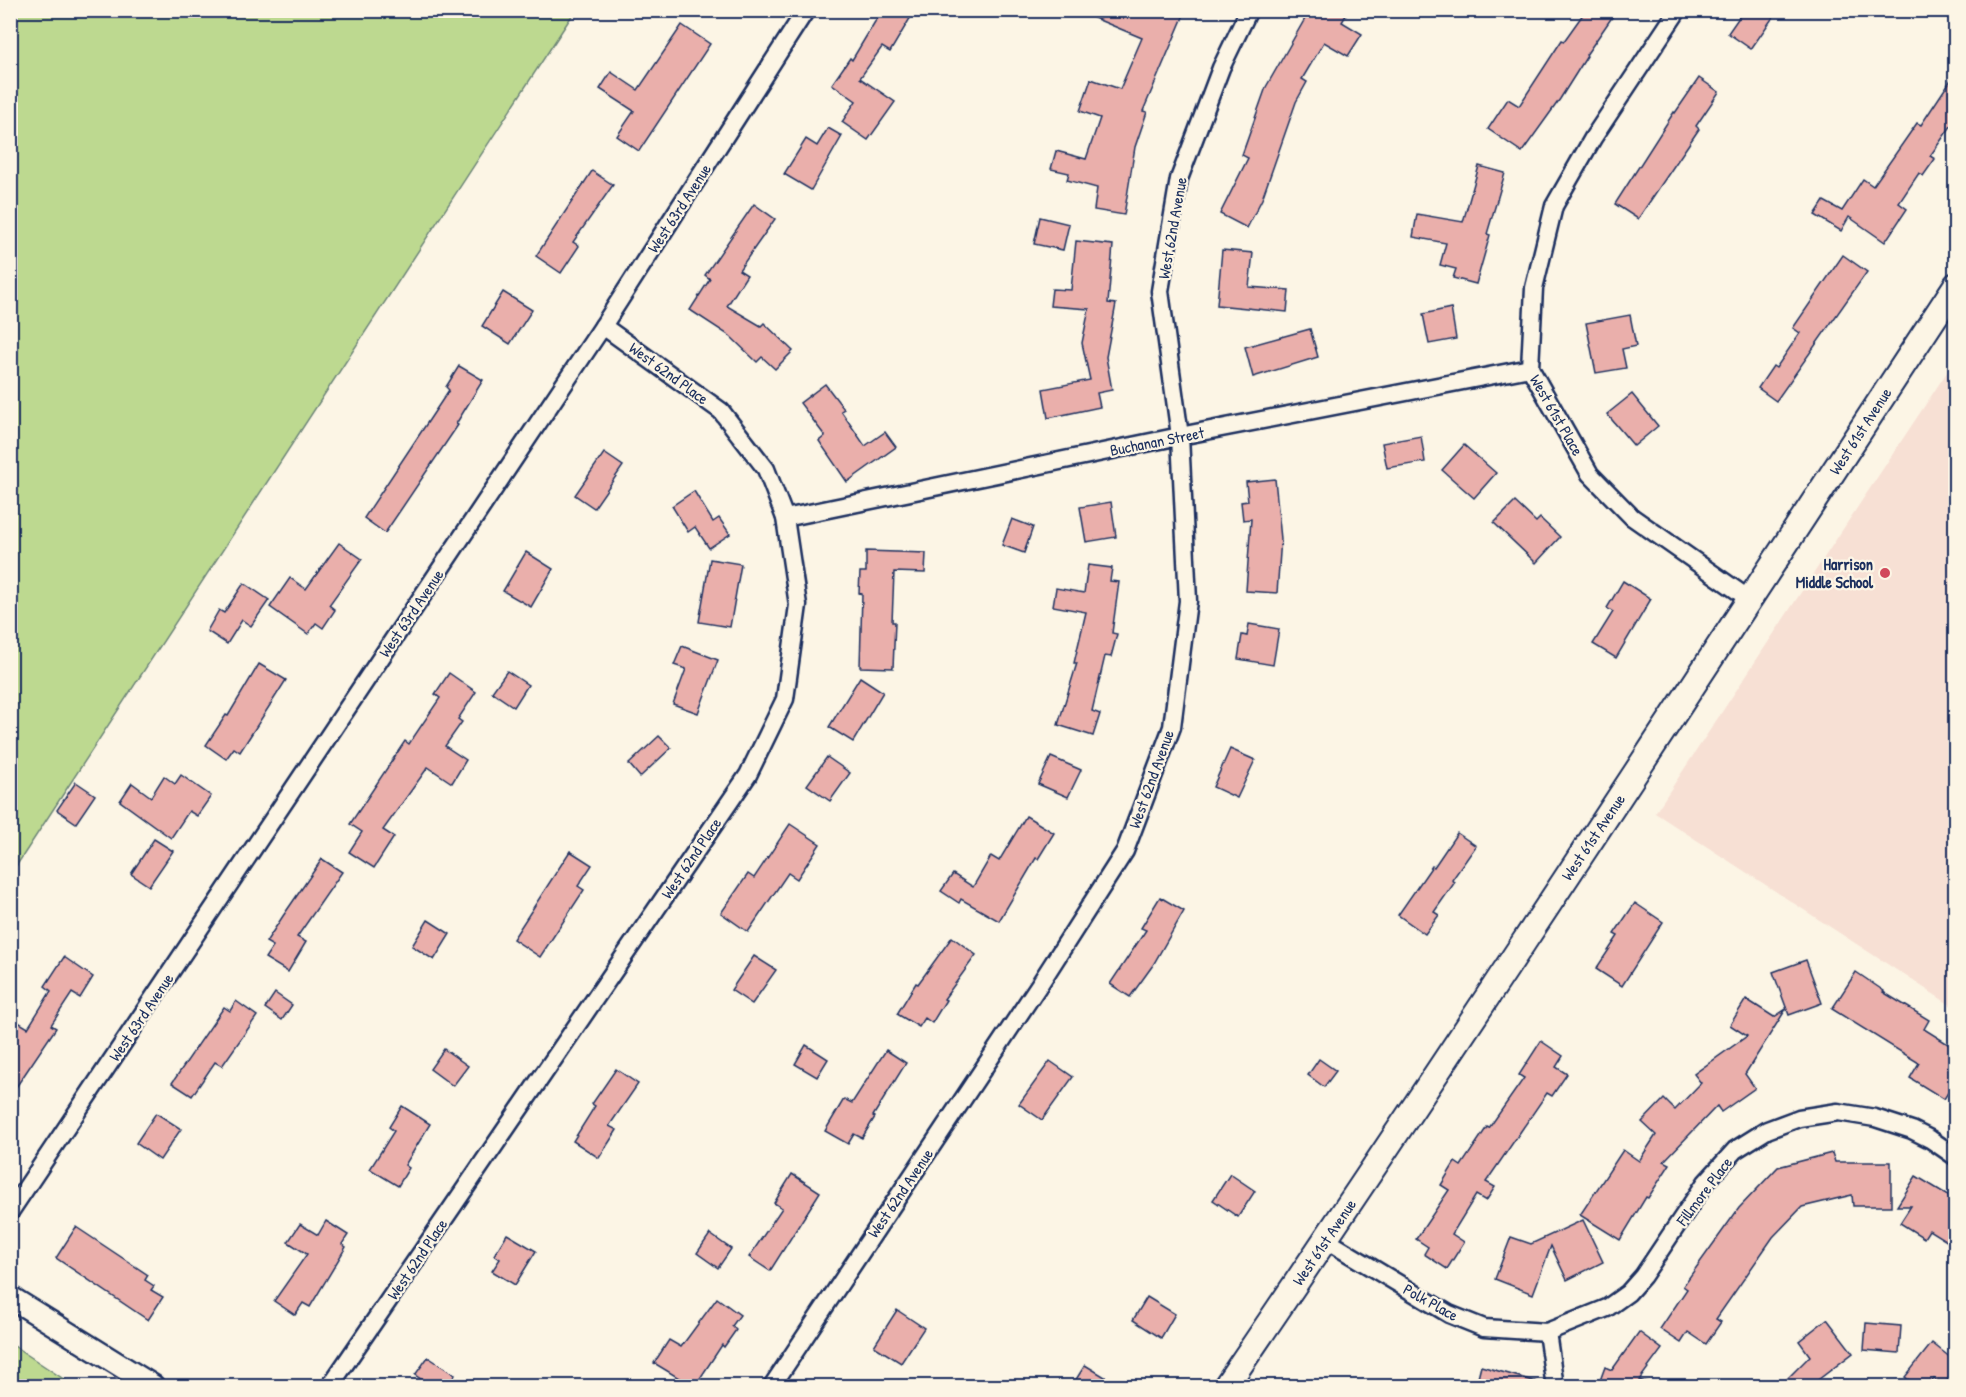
<svg xmlns="http://www.w3.org/2000/svg" width="1966" height="1397" font-family="'Patrick Hand',sans-serif">
<style>
.built{fill:#f7e0d4}
.green{fill:#bdd990;stroke:#6c8477;stroke-width:1.5}
.building{fill:#eaafab;stroke:#1b2f5e;stroke-width:1.5}
.lines{fill:none;stroke-linecap:round;stroke-linejoin:round}
.minor-casing{stroke:#1b2f5e;stroke-width:21}
.tertiary-casing{stroke:#1b2f5e;stroke-width:26}
.secondary-casing{stroke:#1b2f5e;stroke-width:28}
.minor{stroke:#fcf5e5;stroke-width:16}
.tertiary{stroke:#fcf5e5;stroke-width:21}
.secondary{stroke:#fcf5e5;stroke-width:24}
.poi-dot{fill:#d1495b;stroke:#fcf5e5;stroke-width:2}
.labels{text-anchor:middle;dominant-baseline:central;stroke-width:4.5;stroke-linejoin:round;paint-order:stroke}
.street-label{font-size:16px;fill:#1b2f5e;stroke:#fcf5e5}
.poi-label{font-size:16px;font-weight:bold;fill:#1b2f5e;stroke:#fcf5e5;text-anchor:end}
</style>
<rect width="100%" height="100%" fill="#fcf5e5"/>
<filter id="ink" filterUnits="userSpaceOnUse"><feTurbulence type="fractalNoise" baseFrequency=".0167" numOctaves="2"/><feDisplacementMap in="SourceGraphic" scale="12" xChannelSelector="R" yChannelSelector="G"/><feConvolveMatrix kernelMatrix="1 2 1 2 8 2 1 2 1" color-interpolation-filters="sRGB"/></filter>
<g filter="url(#ink)">
<path class="built" d="M1955 360 1956 1008H1955L1655 813Z"/>
<g class="green">
<path d="M11 10 575 11 11 874 10 11Z"/>
<path d="M11 1344 74 1386H11Z"/>
</g>
<g class="building">
<path d="M882 10H915L890 52 882 47 860 78 895 102 868 140 842 122 856 101 832 84 850 58 852 60Z"/>
<path d="M1075 10H1186L1143 111 1147 112 1135 147 1124 215 1094 210 1097 188 1067 180 1069 173 1051 169 1056 151 1086 159 1100 118 1080 111 1091 79 1120 89 1142 38Z"/>
<path d="M1310 10H1349L1342 22 1362 34 1348 56 1324 42 1302 79 1307 82 1296 102 1262 199 1247 228 1220 214 1248 158 1242 155 1266 87Z"/>
<path d="M1586 10H1617L1586 55 1587 56 1560 99 1522 152 1488 129 1508 99 1519 106 1562 40 1564 41Z"/>
<path d="M1744 10H1778L1751 49 1728 33Z"/>
<path d="M682 25 710 44 639 151 617 136 634 111 600 89 611 72 638 90Z"/>
<path d="M1956 72V119L1930 156 1935 159 1923 176 1919 173 1899 203 1907 209 1885 242 1849 217 1841 231 1815 215 1824 201 1842 211 1863 179 1873 186 1917 123 1921 125Z"/>
<path d="M1699 78 1719 92 1696 126 1699 129 1638 219 1615 204 1674 112 1675 113Z"/>
<path d="M828 128 842 136 811 190 784 174 806 139 817 146Z"/>
<path d="M1479 166 1505 173 1487 234 1490 235 1476 284 1453 278 1456 269 1440 265 1446 243 1413 237 1417 214 1463 222Z"/>
<path d="M592 171 613 185 573 242 579 246 561 273 536 256Z"/>
<path d="M754 204 775 219 739 270 747 275 727 306 761 326 764 323 793 351 775 369 762 357 757 362 730 336 690 310 710 279 705 275Z"/>
<path d="M1040 217 1069 224 1063 250 1034 244Z"/>
<path d="M1076 241 1113 245 1108 303 1116 304 1106 357 1112 390 1097 393 1100 407 1048 418 1043 389 1090 380 1082 343 1089 309 1050 306 1052 289 1071 290Z"/>
<path d="M1222 250 1253 253 1249 287 1289 290 1287 312 1217 305Z"/>
<path d="M1843 255 1867 272 1776 401 1758 388 1773 366 1776 368 1800 333 1793 328Z"/>
<path d="M503 292 532 310 510 344 482 326Z"/>
<path d="M1451 308 1456 339 1429 344 1423 314Z"/>
<path d="M1630 315 1636 346 1622 349 1626 368 1596 373 1586 323Z"/>
<path d="M1310 329 1318 357 1253 377 1245 347Z"/>
<path d="M459 366 483 380 456 424 458 425 385 533 364 518 449 390 446 387Z"/>
<path d="M825 384 844 409 841 411 865 446 885 432 896 447 847 482 819 441 825 436 800 403Z"/>
<path d="M1632 394 1658 426 1634 446 1607 414Z"/>
<path d="M1421 436 1425 462 1387 468 1382 443Z"/>
<path d="M1464 445 1496 473 1474 498 1442 470Z"/>
<path d="M604 453 623 466 594 508 575 495Z"/>
<path d="M1275 479 1281 539 1277 593 1246 591 1251 519 1243 520 1241 502 1248 501 1246 482Z"/>
<path d="M694 491 713 522 719 518 730 534 709 548 695 527 688 532 672 506Z"/>
<path d="M1111 502 1116 537 1086 542 1080 507Z"/>
<path d="M1515 502 1536 522 1540 518 1560 537 1536 563 1494 523Z"/>
<path d="M1012 519 1033 527 1024 553 1002 545Z"/>
<path d="M339 543 362 559 329 605 335 610 323 628 316 623 308 634 270 607 290 578 306 589Z"/>
<path d="M866 551 926 553 925 573 894 572 892 622H895L893 668 860 667 862 594 859 593 860 572H866Z"/>
<path d="M526 552 553 569 531 607 503 591Z"/>
<path d="M710 559 741 564 730 627 699 622Z"/>
<path d="M1088 565 1112 568 1110 581 1119 582 1112 633 1117 634 1111 657 1105 656 1092 711 1100 714 1093 736 1058 725 1077 663H1074L1086 612 1053 606 1056 588 1084 593Z"/>
<path d="M1623 581 1651 599 1616 658 1593 644 1613 612 1607 608Z"/>
<path d="M244 583 269 600 251 626 242 620 227 644 207 631 219 610 224 613Z"/>
<path d="M1249 624 1279 629 1273 665 1238 659 1242 635 1247 636Z"/>
<path d="M682 646 718 660 698 713 673 704 686 669 674 665Z"/>
<path d="M259 664 286 680 240 752 234 748 226 759 206 745 226 715 228 716Z"/>
<path d="M507 671 528 685 514 707 492 692Z"/>
<path d="M449 673 476 692 458 719 462 722 445 746 466 760 452 783 428 767 383 830 394 837 374 868 349 852 362 832 350 824 405 741 409 744 440 698 435 694Z"/>
<path d="M860 677 883 692 853 742 829 727Z"/>
<path d="M659 736 671 748 640 777 629 764Z"/>
<path d="M1230 749 1255 760 1237 798 1213 787Z"/>
<path d="M827 757 850 773 830 801 807 785Z"/>
<path d="M1051 757 1081 770 1068 797 1038 784Z"/>
<path d="M181 775 211 796 197 816 189 811 171 838 120 801 132 783 151 797 164 776 175 784Z"/>
<path d="M76 782 95 795 76 823 57 810Z"/>
<path d="M1026 816 1054 833 1038 859 1036 858 999 921 961 899 959 903 941 891 953 874 973 887 991 856 999 861Z"/>
<path d="M790 824 820 844 797 879 788 873 748 932 721 913 748 874 754 878Z"/>
<path d="M1457 833 1476 846 1452 880 1455 882 1434 912 1439 915 1425 934 1398 915 1432 866 1434 867Z"/>
<path d="M154 839 173 851 149 886 131 874Z"/>
<path d="M570 851 592 865 578 886 584 890 540 957 513 939Z"/>
<path d="M322 859 342 872 297 937 306 942 288 972 265 958 273 946 266 942 283 916Z"/>
<path d="M1160 897 1184 911 1153 965 1130 997 1110 984 1146 930 1141 928Z"/>
<path d="M1635 903 1663 922 1622 986 1596 969 1618 936 1614 934Z"/>
<path d="M428 920 450 934 434 960 412 946Z"/>
<path d="M952 937 976 955 944 999 946 1000 932 1023 925 1018 919 1027 897 1014 916 983 918 984Z"/>
<path d="M754 956 776 970 752 1004 731 990Z"/>
<path d="M64 957 93 977 80 998 72 993 51 1025 56 1028 10 1096V1017L28 1028 51 991 45 986Z"/>
<path d="M1806 960 1822 1003 1789 1015 1773 972Z"/>
<path d="M1856 972 1884 991 1883 992 1929 1020 1924 1029 1956 1049V1055L1948 1067 1956 1072V1080L1944 1099 1910 1078 1919 1063 1832 1009Z"/>
<path d="M275 993 292 1005 282 1020 265 1008Z"/>
<path d="M1746 999 1774 1017 1786 1009 1745 1074 1755 1088 1721 1112 1717 1106 1664 1161 1670 1164 1648 1198 1646 1197 1620 1240 1580 1215 1623 1150 1639 1161 1656 1135 1642 1122 1664 1099 1675 1110 1701 1083 1694 1074 1747 1036 1730 1025Z"/>
<path d="M236 1001 257 1016 222 1066 215 1062 192 1096 172 1083 224 1007 230 1011Z"/>
<path d="M1541 1041 1563 1056 1556 1067 1567 1074 1552 1096 1547 1093 1486 1182 1495 1187 1486 1201 1476 1195 1452 1234 1464 1242 1447 1269 1424 1254 1428 1247 1416 1239 1449 1190 1441 1185 1455 1162 1461 1166 1487 1127 1489 1128 1524 1078 1519 1075Z"/>
<path d="M806 1045 828 1059 817 1077 795 1064Z"/>
<path d="M444 1049 468 1066 453 1086 430 1069Z"/>
<path d="M886 1050 906 1063 873 1116 875 1117 862 1138 854 1134 848 1144 825 1131 844 1099 852 1103Z"/>
<path d="M1319 1059 1336 1071 1324 1087 1308 1075Z"/>
<path d="M1050 1061 1073 1077 1042 1120 1019 1104Z"/>
<path d="M616 1069 638 1084 609 1126 617 1130 599 1158 573 1141 595 1106 592 1104Z"/>
<path d="M402 1106 430 1124 405 1165 409 1168 398 1186 370 1169 394 1131 389 1127Z"/>
<path d="M156 1113 181 1129 160 1160 136 1143Z"/>
<path d="M1832 1153 1835 1162H1891V1206H1853L1852 1195 1802 1207 1773 1237 1716 1319 1721 1322 1706 1344 1688 1332 1681 1343 1660 1329 1687 1289 1683 1286 1739 1208 1778 1167Z"/>
<path d="M792 1174 820 1192 770 1271 749 1257 782 1208 774 1203Z"/>
<path d="M1230 1174 1255 1191 1238 1217 1213 1200Z"/>
<path d="M1916 1176 1956 1200V1247L1929 1230 1924 1238 1900 1223 1911 1206H1897Z"/>
<path d="M1583 1220 1603 1262 1567 1280 1551 1246 1533 1294 1495 1279 1511 1237 1531 1244Z"/>
<path d="M326 1221 348 1235 342 1244 346 1247 310 1307 303 1303 295 1315 274 1301 307 1254 288 1242 300 1224 318 1235Z"/>
<path d="M76 1227 148 1275 145 1280 154 1286 151 1290 163 1297 148 1320 56 1258Z"/>
<path d="M507 1234 536 1251 515 1285 492 1271 500 1259 494 1255Z"/>
<path d="M710 1234 731 1249 718 1268 697 1253Z"/>
<path d="M1147 1297 1175 1314 1161 1338 1133 1320Z"/>
<path d="M717 1298 740 1315 732 1326 736 1330 724 1347 722 1345 695 1386H692L654 1363 669 1340 681 1347Z"/>
<path d="M897 1310 924 1328 901 1363 874 1346Z"/>
<path d="M1827 1319 1853 1353 1810 1386H1780L1810 1356 1799 1341Z"/>
<path d="M1866 1323 1901 1326 1899 1353 1864 1350Z"/>
<path d="M1639 1332 1662 1349 1639 1380 1652 1384V1386H1598L1605 1367 1612 1370Z"/>
<path d="M1932 1343 1956 1362V1370L1942 1386 1934 1379 1928 1386H1917L1905 1377Z"/>
<path d="M428 1357 455 1375 447 1386H431L415 1375Z"/>
<path d="M1085 1365 1120 1386H1072Z"/>
<path d="M1481 1366 1537 1382 1536 1386H1476Z"/>
</g>
<g class="lines">
<g class="minor-casing">
<g id="minor">
<path d="M1678 10 1593 138 1554 206 1534 288 1530 368 1590 474 1632 517 1749 599"/>
<path d="M785 518 1180 436 1530 368"/>
<path d="M10 1212 603 326 806 10"/>
<path d="M1326 1240 1449 1314 1484 1328 1547 1332 1607 1308 1628 1293 1643 1276 1706 1182 1735 1150 1767 1130 1799 1118 1838 1112 1875 1118 1912 1130 1930 1139 1956 1157"/>
<path d="M1547 1332 1554 1380 1553 1386"/>
<path d="M330 1386 748 775 785 699 798 605 785 518 766 469 721 411 603 326"/>
<path d="M772 1386 1041 982 1125 851 1172 727 1188 601 1180 436 1160 291 1179 179 1221 68 1249 10"/>
</g>
</g>
<g class="tertiary-casing">
<path id="tertiary" d="M10 1297 153 1386"/>
</g>
<g class="secondary-casing">
<path id="secondary" d="M1226 1386C1474 1022 1714 653 1956 285"/>
</g>
<use href="#minor" class="minor"/>
<use href="#tertiary" class="tertiary"/>
<use href="#secondary" class="secondary"/>
</g>
</g>
<circle class="poi-dot" cx="1885" cy="573" r="6"/>
<g class="labels">
<g class="street-label">
<text transform="translate(679 208) rotate(-57)">West 63rd Avenue</text>
<text transform="translate(1172 228) rotate(-80)">West 62nd Avenue</text>
<text transform="translate(669 373) rotate(36)">West 62nd Place</text>
<text transform="translate(1557 415) rotate(60)">West 61st Place</text>
<text transform="translate(1860 431) rotate(-57)">West 61st Avenue</text>
<text transform="translate(1157 441) rotate(-11)">Buchanan Street</text>
<text transform="translate(411 613) rotate(-56)">West 63rd Avenue</text>
<text transform="translate(1151 779) rotate(-70)">West 62nd Avenue</text>
<text transform="translate(1593 837) rotate(-56)">West 61st Avenue</text>
<text transform="translate(691 858) rotate(-56)">West 62nd Place</text>
<text transform="translate(141 1017) rotate(-56)">West 63rd Avenue</text>
<text transform="translate(1704 1191) rotate(-53)">Fillmore Place</text>
<text transform="translate(900 1193) rotate(-56)">West 62nd Avenue</text>
<text transform="translate(1324 1242) rotate(-56)">West 61st Avenue</text>
<text transform="translate(417 1259) rotate(-56)">West 62nd Place</text>
<text transform="translate(1431 1302) rotate(29)">Polk Place</text>
</g>
<g class="poi-label">
<text x="1873" y="564">Harrison<tspan x="1873" dy="18">Middle School</tspan></text>
</g>
</g>
<rect width="1966" height="1397" fill="none" stroke="#fcf5e5" stroke-width="36"/>
<rect x="18" y="18" width="1930" height="1361" fill="none" stroke="#1b2f5e" stroke-width="2" filter="url(#ink)"/>
</svg>
